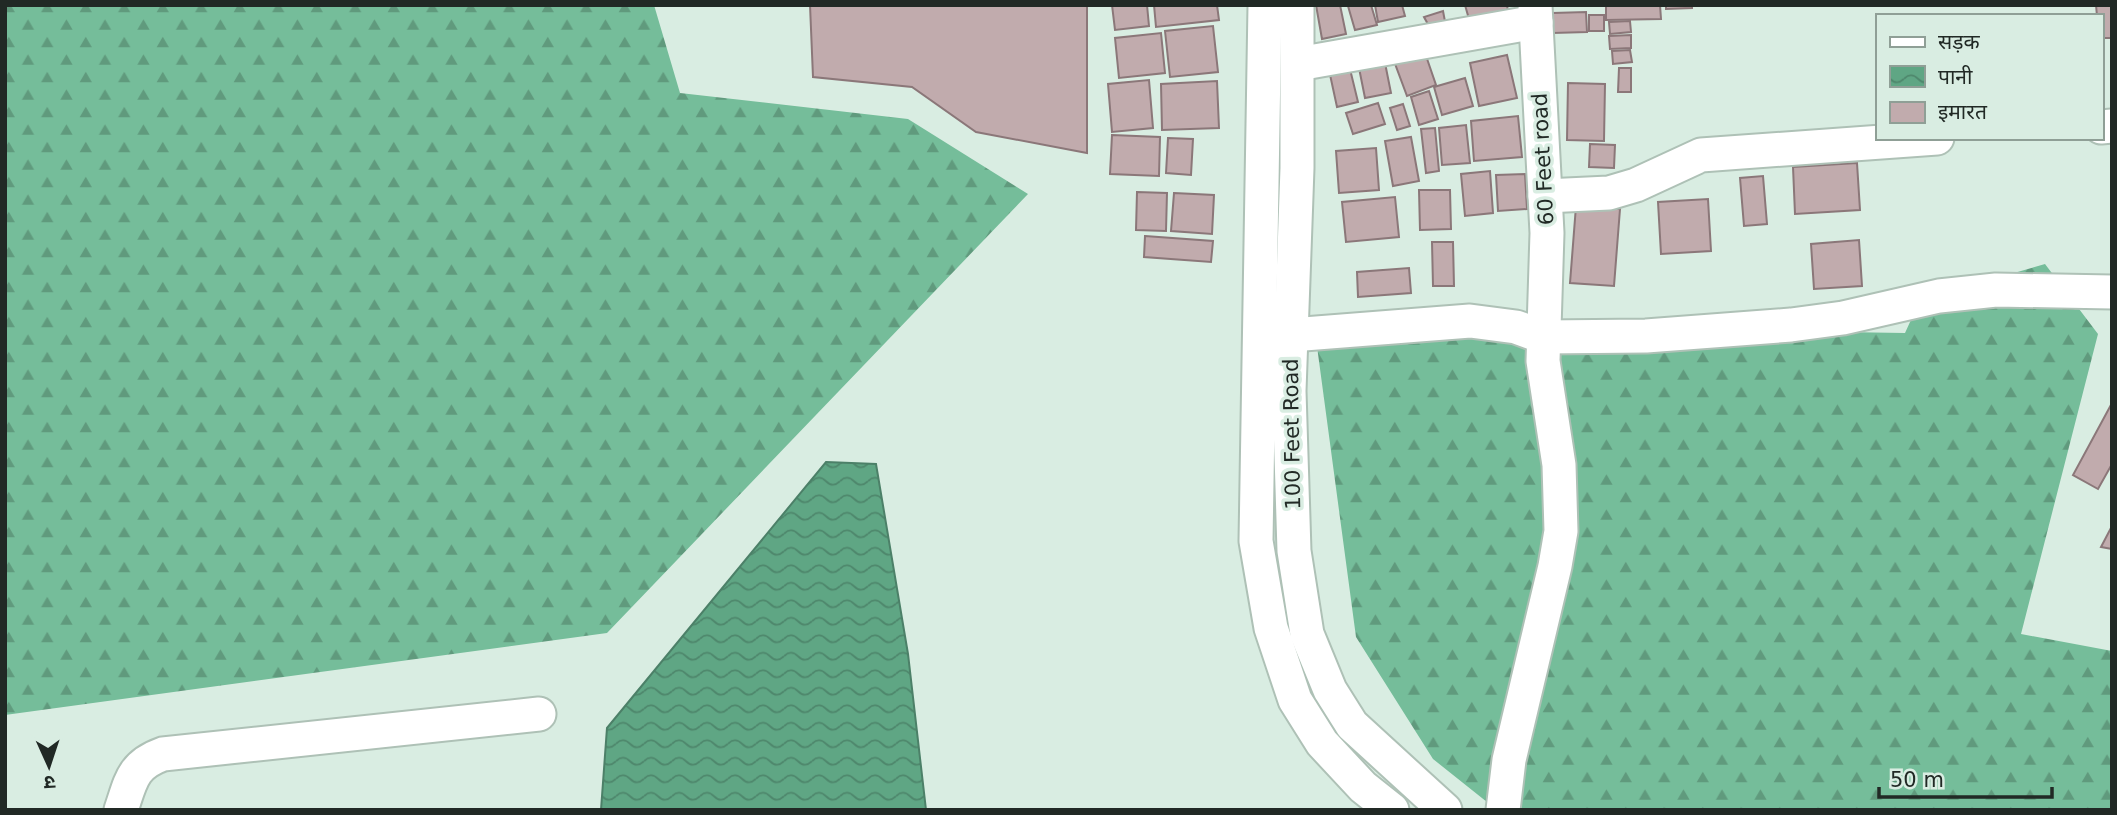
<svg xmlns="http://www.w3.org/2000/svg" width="2117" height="815" font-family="'DejaVu Sans','Noto Sans Devanagari',sans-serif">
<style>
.forest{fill:url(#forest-firs)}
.water{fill:url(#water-waves);stroke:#4c8068;stroke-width:2}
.building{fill:#c1abad;stroke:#8b7779;stroke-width:2}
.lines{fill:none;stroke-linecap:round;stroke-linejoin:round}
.minor-casing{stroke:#aec1b6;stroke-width:37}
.minor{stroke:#fff;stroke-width:33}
.labels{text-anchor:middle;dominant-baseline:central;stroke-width:7;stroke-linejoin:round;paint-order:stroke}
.street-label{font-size:21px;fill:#212925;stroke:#d9ede2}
</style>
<defs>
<pattern id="forest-firs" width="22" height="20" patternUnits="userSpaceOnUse" patternTransform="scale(1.75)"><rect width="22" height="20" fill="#75bd9a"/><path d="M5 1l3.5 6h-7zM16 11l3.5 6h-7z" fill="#609a7d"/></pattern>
<pattern id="water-waves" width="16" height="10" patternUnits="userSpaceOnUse" patternTransform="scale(1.75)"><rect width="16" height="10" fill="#5fa684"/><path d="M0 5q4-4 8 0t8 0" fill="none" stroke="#4e876c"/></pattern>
</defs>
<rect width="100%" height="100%" fill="#d9ede2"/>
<g class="forest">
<path d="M5 5H654L680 93 908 119 1028 194 607 633 5 715Z"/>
<path d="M2045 264 2098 334 2021 634 2112 651V810H1497L1433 759 1356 637 1314 324 1905 333 1920 300Z"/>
</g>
<path class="water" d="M826 462 876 464 908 654 926 810H601L607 728Z"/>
<g class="building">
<path d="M810 5H1087V153L976 132 912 87 813 77Z"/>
<path d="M1112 5H1147L1149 26 1115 30Z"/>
<path d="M1154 5H1217L1219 20 1156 27Z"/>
<path d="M1316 5H1340L1346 34 1322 39Z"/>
<path d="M1371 5 1377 25 1355 30 1348 6Z"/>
<path d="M1375 5H1402L1405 16 1378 22Z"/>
<path d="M1465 5H1507L1509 18 1471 26Z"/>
<path d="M1606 5H1660L1661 19 1606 20Z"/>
<path d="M1666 5H1692V8L1666 9Z"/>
<path d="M2096 5H2111L2112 38H2101V16H2097Z"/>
<path d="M1443 11 1447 32 1434 35 1424 17Z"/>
<path d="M1586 12 1587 32 1553 33V13Z"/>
<rect x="1589" y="15" width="15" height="16"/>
<path d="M1630 21 1631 32 1610 34 1609 22Z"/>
<path d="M1213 26 1218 72 1170 77 1165 31Z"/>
<path d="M1161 33 1165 73 1119 78 1115 38Z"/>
<path d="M1631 35V48L1610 49 1609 36Z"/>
<path d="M1424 50 1436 85 1407 96 1394 61Z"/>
<path d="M1630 50 1632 62 1613 64 1612 51Z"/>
<path d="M1383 53 1391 93 1365 98 1357 58Z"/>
<path d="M1507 55 1517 98 1479 106 1470 63Z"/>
<path d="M1349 65 1358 102 1337 107 1329 70Z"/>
<path d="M1619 68H1631V92H1618Z"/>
<path d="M1465 78 1473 106 1442 115 1434 87Z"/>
<path d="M1149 80 1153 128 1112 132 1108 84Z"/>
<path d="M1217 81 1219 128 1162 130 1161 84Z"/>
<path d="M1568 83 1605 84 1604 141 1567 140Z"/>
<path d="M1429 91 1438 119 1419 125 1411 97Z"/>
<path d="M1378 103 1385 124 1353 134 1346 113Z"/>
<path d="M1403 104 1410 126 1397 130 1390 108Z"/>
<path d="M1518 116 1522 157 1474 161 1471 121Z"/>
<path d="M1466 125 1470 163 1442 165 1439 128Z"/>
<path d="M1435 128 1439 171 1426 173 1421 129Z"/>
<path d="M1112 135 1160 137 1159 176 1110 174Z"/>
<path d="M1411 137 1419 181 1393 186 1385 141Z"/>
<path d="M1168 138 1193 139 1191 175 1166 173Z"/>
<path d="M1590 144 1615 145 1614 168 1589 167Z"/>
<path d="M1376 148 1379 190 1339 193 1336 151Z"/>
<path d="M1857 163 1860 210 1795 214 1793 167Z"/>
<path d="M1490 171 1493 213 1465 216 1461 174Z"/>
<path d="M1525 174 1527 209 1498 211 1496 175Z"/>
<path d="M1763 176 1767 224 1744 226 1740 178Z"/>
<path d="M1419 190H1450L1451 229 1420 230Z"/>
<path d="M1137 192 1167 193 1166 231 1136 230Z"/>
<path d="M1174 193 1214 195 1212 234 1171 231Z"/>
<path d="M1395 197 1399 237 1346 242 1342 202Z"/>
<path d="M1708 199 1711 251 1661 254 1658 202Z"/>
<path d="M1576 206 1620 209 1614 286 1570 283Z"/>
<path d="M1145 236 1213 241 1211 262 1144 257Z"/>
<path d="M1859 240 1862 286 1814 289 1811 244Z"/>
<path d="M1432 242H1453L1454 286H1433Z"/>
<path d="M1409 268 1411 293 1358 297 1357 272Z"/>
<path d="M2112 403V464L2098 489 2073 475Z"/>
<path d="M2112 526V549L2101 547Z"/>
</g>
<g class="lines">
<g class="minor-casing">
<g id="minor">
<path d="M1265 5 1256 541 1271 628 1295 700 1322 743 1363 787 1392 810"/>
<path d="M1297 5V168L1289 391 1294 551 1307 634 1330 690 1352 725 1445 810"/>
<path d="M1298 64 1536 22"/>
<path d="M2101 127 2112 126"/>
<path d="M1545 196 1609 193 1636 185 1701 155 1937 138"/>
<path d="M1291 335 1470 321 1516 327 1543 337 1646 336 1791 325 1843 318 1939 296 1996 290 2112 292"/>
<path d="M121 810C131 781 132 765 163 754L539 714"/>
<path d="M1503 810 1509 760 1555 566 1561 531 1559 465 1543 361 1547 233 1535 5"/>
</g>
</g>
<use href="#minor" class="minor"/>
</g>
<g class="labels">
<g class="street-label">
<text transform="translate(1543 159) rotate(-93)">60 Feet road</text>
<text transform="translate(1292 434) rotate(-91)">100 Feet Road</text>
</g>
</g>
<rect width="2117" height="815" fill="none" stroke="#212925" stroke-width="14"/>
<rect x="1876" y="14" width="228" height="126" fill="#d9ede2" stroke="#8f9f96" stroke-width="2"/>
<rect x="1890" y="37" width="35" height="10" fill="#ffffff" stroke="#8f9f96" stroke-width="2"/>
<text x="1938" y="49" font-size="21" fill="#212925">सड़क</text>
<rect x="1890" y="66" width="35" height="21" fill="url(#water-waves)" stroke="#8f9f96" stroke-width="2"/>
<text x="1938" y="84" font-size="21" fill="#212925">पानी</text>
<rect x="1890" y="102" width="35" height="21" fill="#c1abad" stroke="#8f9f96" stroke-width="2"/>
<text x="1938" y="119" font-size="21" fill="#212925">इमारत</text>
<g transform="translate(49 766) rotate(177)" stroke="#d9ede2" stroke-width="5" paint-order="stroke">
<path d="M0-5L12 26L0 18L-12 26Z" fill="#212925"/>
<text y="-10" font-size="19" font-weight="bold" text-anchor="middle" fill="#212925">उ</text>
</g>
<path d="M1879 787v10h173v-10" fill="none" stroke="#212925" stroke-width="3.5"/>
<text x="1890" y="787" font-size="21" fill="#212925" stroke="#d9ede2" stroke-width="5" paint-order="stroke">50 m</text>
</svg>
